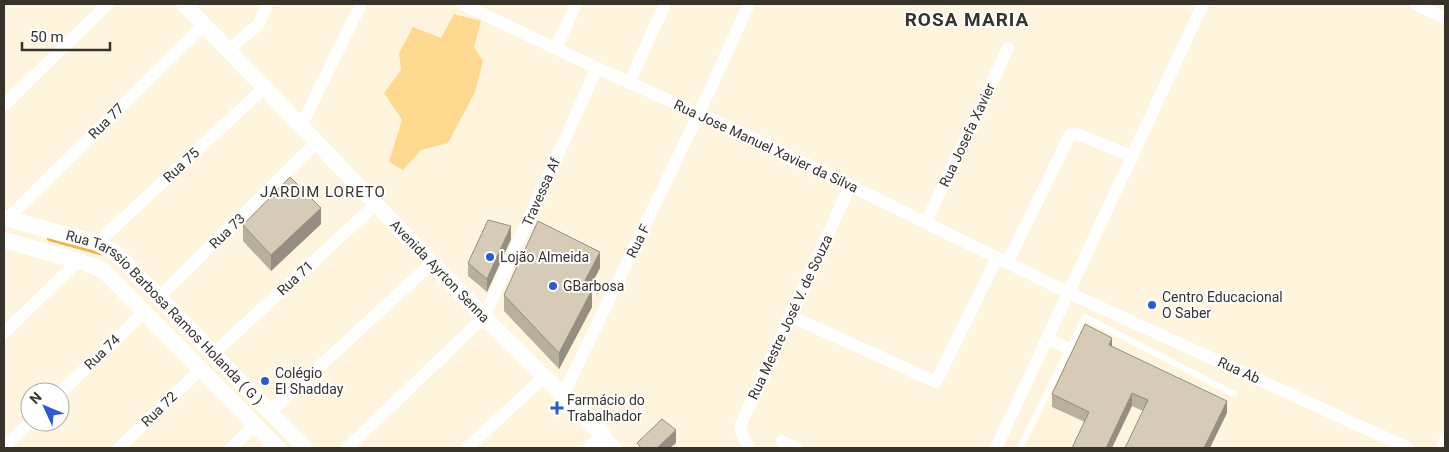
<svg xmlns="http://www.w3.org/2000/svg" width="1449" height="452" font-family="Roboto,sans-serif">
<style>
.green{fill:#ffd990}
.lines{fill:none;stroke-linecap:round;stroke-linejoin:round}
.stream{stroke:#e7b753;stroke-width:4}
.service{stroke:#fff;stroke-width:6}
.minor{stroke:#fff;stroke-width:12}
.tertiary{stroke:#fff;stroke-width:16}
.wall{fill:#b8af9d}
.shaded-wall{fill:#968e80}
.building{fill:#d6cbb7;stroke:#968e80}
.poi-dot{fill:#2a5ccb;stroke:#fff;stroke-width:2}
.labels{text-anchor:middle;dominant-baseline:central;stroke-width:4;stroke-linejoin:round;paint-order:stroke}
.street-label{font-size:14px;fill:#37332b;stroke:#fff}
.poi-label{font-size:14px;fill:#37332b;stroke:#fff;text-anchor:start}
.neighbourhood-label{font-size:15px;letter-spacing:1px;fill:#37332b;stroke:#fff}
.district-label{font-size:19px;font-weight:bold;letter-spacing:1px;fill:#37332b;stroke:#fff}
</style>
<rect width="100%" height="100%" fill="#fff4de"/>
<path class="green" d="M454 14 481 21 474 47 483 61 475 92 448 143 421 150 403 170 389 162 402 120 384 93 401 70 399 53 413 27 441 38Z"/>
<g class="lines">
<path class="stream" d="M49 239 100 253"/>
<path class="service" d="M1020 448 1085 317 1234 394"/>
<g class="minor">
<path d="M462 4 597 68 755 139 1069 293 1408 448"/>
<path d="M1415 4 1445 18"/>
<path d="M556 48 576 4"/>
<path d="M229 49 259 24 267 4"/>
<path d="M629 83 665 4"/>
<path d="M4 105 108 4"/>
<path d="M301 126 361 4"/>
<path d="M7 219 205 24"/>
<path d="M926 222 1008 48"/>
<path d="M97 243 265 87"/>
<path d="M1007 263 1070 135 1077 134 1133 157"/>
<path d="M159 297 316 143"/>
<path d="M792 317 936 382 997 258"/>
<path d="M4 333 78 261"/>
<path d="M1048 339 1069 349"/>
<path d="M214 353 377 203"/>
<path d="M60 393 145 311"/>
<path d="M563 395 702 107 749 4"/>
<path d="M270 412 433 262"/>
<path d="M604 436 616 448"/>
<path d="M782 441 796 448"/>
<path d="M4 447 30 422"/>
<path d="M119 448 200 370"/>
<path d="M231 448 255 425"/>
<path d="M347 448 484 317 597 68"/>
<path d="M467 448 544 377"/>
<path d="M749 448 740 429 741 424 850 186"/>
<path d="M996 448 1203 4"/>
<path d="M1442 448 1445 440"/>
</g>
<g class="tertiary">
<path id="s1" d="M184 4 484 317 604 436 591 448"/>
<path id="s2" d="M4 218 97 243 115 252 305 448"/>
<path d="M4 240 78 261 103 270 278 448"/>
</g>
</g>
<g class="wall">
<path d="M321 224 271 271 243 241V225Z"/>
<path d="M511 239 487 292 468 276V263Z"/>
<path d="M600 268 588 290 592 307 559 369 504 311V295Z"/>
<path d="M1112 347 1227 413 1143 411 1132 406 1085 422 1052 407V394Z"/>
</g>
<g class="shaded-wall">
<path d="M321 208V224L271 271V255Z"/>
<path d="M511 226V239L487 292V279Z"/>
<path d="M600 252V268L581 304V288Z"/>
<path d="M592 290V307L559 369V353Z"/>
<path d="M1112 338V350L1109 345Z"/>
<path d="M1132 393V406L1112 448H1106Z"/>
<path d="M1227 401V413L1210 448H1204Z"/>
<path d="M676 430V443L670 448H657Z"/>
</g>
<g class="building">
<path d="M290 177 321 208 271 255 243 225Z"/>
<path d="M488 220 511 226 487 279 468 263Z"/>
<path d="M538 221 600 252 581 288 592 290 559 353 504 295Z"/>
<path d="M1085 324 1112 338 1109 345 1227 401 1204 448H1125L1148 400 1132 393 1106 448H1072L1089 412 1052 394Z"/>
<path d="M662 419 676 430 657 448H641L637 443Z"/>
</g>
<g class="poi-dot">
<circle cx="490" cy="257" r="5"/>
<circle cx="553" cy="286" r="5"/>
<circle cx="1152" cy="305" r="5"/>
<circle cx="265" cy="381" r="5"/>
<path d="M554.5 400.5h5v5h5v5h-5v5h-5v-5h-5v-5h5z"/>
</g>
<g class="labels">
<g class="street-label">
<text transform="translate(106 121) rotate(-45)">Rua 77</text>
<text transform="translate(967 135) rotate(-65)">Rua Josefa Xavier</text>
<text transform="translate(766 146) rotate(25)">Rua Jose Manuel Xavier da Silva</text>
<text transform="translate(181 165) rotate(-43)">Rua 75</text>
<text transform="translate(541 192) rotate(-66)">Travessa Af</text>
<text transform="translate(227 231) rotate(-44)">Rua 73</text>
<text transform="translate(638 241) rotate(-64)">Rua F</text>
<text stroke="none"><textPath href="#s1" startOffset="370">Avenida Ayrton Senna</textPath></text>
<text transform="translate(295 278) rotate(-43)">Rua 71</text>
<text transform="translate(790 317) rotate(-65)">Rua Mestre José V. de Souza</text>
<text stroke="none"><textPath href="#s2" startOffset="195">Rua Tarssio Barbosa Ramos Holanda ( G )</textPath></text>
<text transform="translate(102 352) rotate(-44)">Rua 74</text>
<text transform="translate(1239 370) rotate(24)">Rua Ab</text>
<text transform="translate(159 409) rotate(-44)">Rua 72</text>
</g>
<g class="poi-label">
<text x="500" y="257">Lojão Almeida</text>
<text x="563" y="286">GBarbosa</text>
<text x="1162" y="297">Centro Educacional<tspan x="1162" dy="16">O Saber</tspan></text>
<text x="275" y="373">Colégio<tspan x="275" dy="16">El Shadday</tspan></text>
<text x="567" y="400">Farmácio do<tspan x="567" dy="16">Trabalhador</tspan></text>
</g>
<g class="neighbourhood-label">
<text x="323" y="192">JARDIM LORETO</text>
</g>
<g class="district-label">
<text x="967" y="19">ROSA MARIA</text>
</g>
</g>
<rect width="1449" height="452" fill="none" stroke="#37332b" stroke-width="10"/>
<g transform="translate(45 407) rotate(314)"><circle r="24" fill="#ffffff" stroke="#afadaa"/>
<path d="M0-4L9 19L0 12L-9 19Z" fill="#2a5ccb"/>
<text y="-8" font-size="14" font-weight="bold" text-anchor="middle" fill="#37332b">N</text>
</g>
<path d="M22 42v8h88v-8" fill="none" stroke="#37332b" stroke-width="2.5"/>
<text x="30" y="42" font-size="15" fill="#37332b" stroke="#ffffff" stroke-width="4" paint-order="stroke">50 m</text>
</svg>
